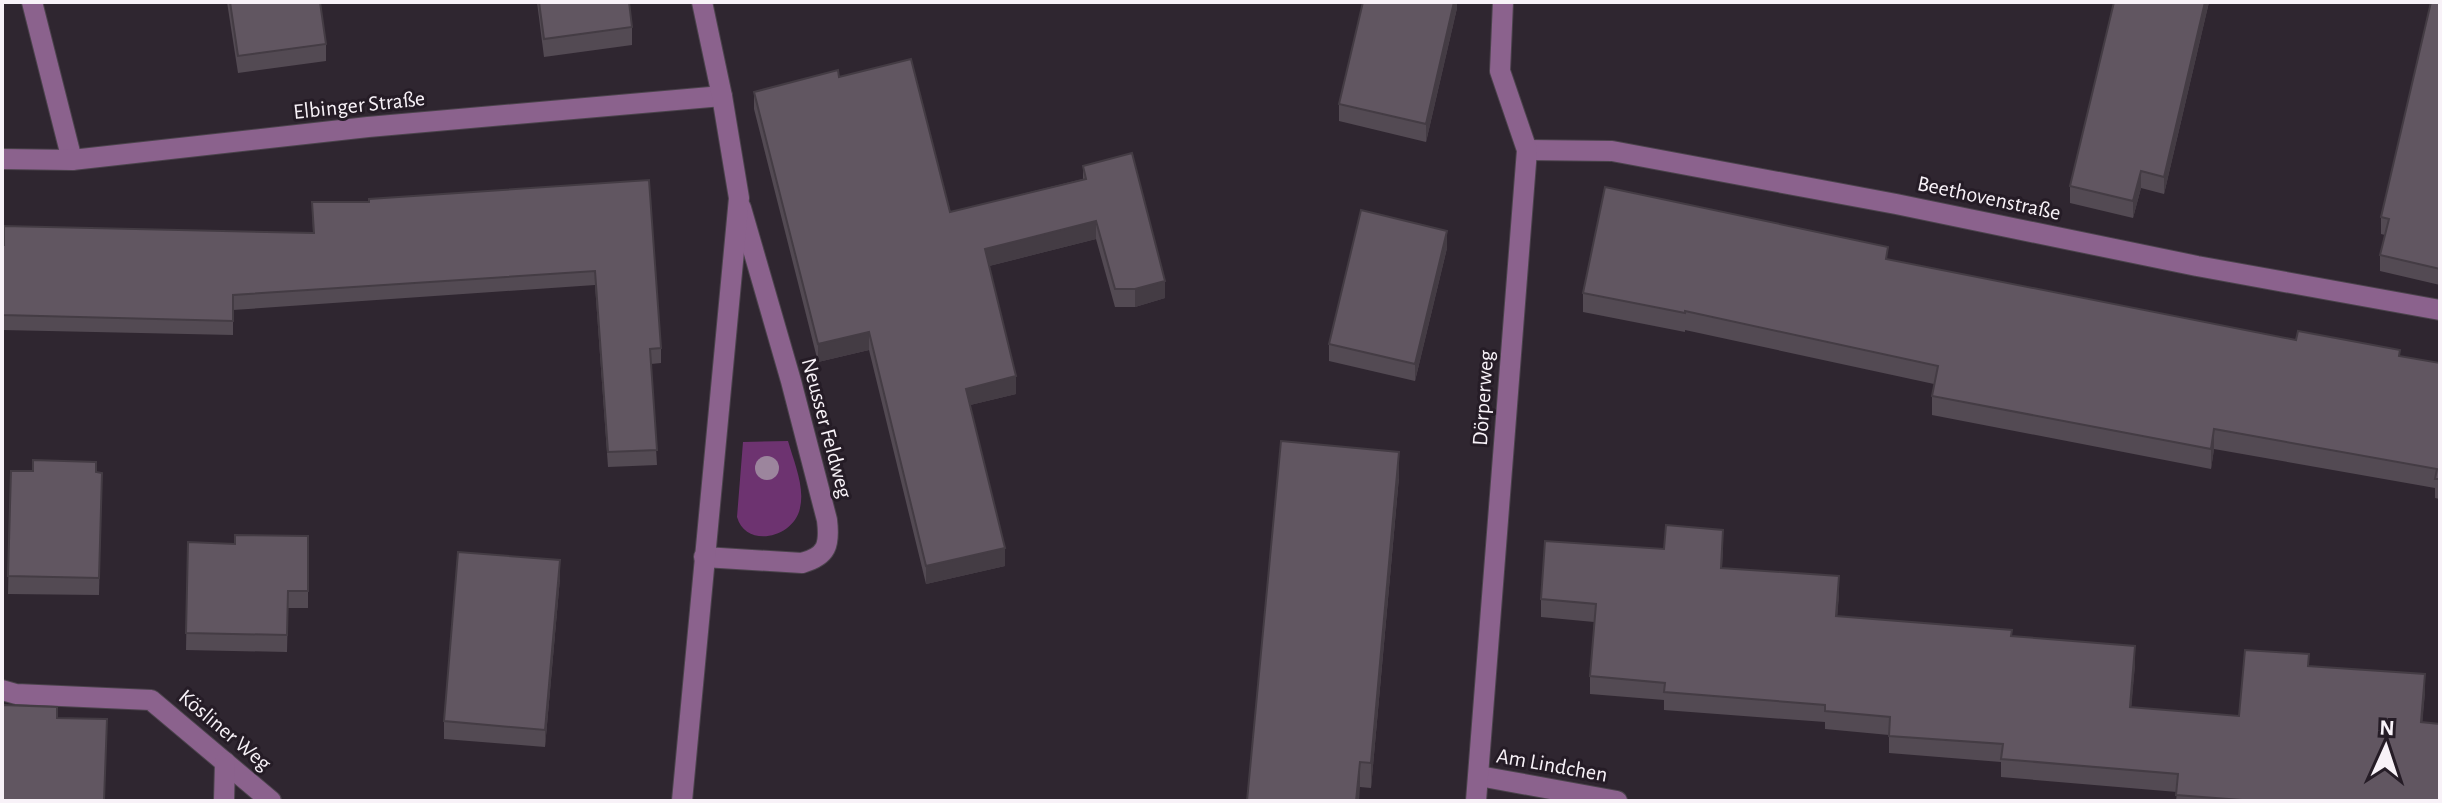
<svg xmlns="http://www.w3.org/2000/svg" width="2442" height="803" font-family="'Alegreya Sans',sans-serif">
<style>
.green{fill:#6d3370}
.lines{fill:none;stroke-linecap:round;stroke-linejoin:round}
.minor-casing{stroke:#4b434c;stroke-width:22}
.minor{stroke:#8b628d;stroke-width:20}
.tree{fill:#9c859d}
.wall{fill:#534a53}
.shaded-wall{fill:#443c44}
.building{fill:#615661;stroke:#443c44;stroke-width:2}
.labels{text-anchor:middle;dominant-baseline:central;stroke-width:6;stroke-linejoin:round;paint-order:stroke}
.street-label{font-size:22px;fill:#f8f2f8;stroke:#251c26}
</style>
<rect width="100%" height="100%" fill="#2f2630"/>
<path class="green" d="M788 441C794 462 805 487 800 508 794 538 746 549 737 517L743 442Z"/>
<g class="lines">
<g class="minor-casing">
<g id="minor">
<path d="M32 2 72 160"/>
<path d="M1527 150 1612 151 1896 204 2197 266 2440 310"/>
<path d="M2 159 72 160 368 127 722 96"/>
<path d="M704 557 802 563C827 556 830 545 827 520L791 381 741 208"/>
<path d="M2 690 16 694 151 700 271 801"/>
<path d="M1479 776 1617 801"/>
<path d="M224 801 225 762"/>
<path d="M682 801 739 198 722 96 702 2"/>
<path d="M1476 801 1527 150 1500 71 1503 2"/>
</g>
</g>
<use href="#minor" class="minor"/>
</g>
<circle class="tree" cx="767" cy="468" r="12"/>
<g class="wall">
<path d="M227 2H320L326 44V61L238 73Z"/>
<path d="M537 2H629L632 27V45L544 57Z"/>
<path d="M1457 2V8L1426 142 1339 121V104Z"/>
<path d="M2114 2H2209L2164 194 2141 188 2133 218 2070 203V186Z"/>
<path d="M2440 2V285L2380 271V255L2385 235 2381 234V217Z"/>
<path d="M839 77 950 212 1083 179V166L1165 298 1135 307H1115L1096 239 989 266 1016 394 970 405 1005 566 926 584 869 350 818 362 754 109V92Z"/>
<path d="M649 180 661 348V363L651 364 657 465 608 467 595 285 233 310V335L2 330V245L313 233 312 202H369Z"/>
<path d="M1447 248 1415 381 1329 361V344Z"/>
<path d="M1888 260 2296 340 2440 363V499L2435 498V488L2214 449 2211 469 1932 415V396L1934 384 1685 330V332L1583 312V293Z"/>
<path d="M11 471 102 473 99 595 8 594Z"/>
<path d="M1399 477 1371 788 1360 787 1247 801Z"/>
<path d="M308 536V608H288L287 652 186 650 188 542 235 544Z"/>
<path d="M1723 547 1722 568 1839 594 1837 616 2012 636 2135 664 2131 707 2239 716 2309 666 2425 692 2422 722 2440 801H2176L2177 792 2001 777V762L1889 753V735L1825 729V722L1664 710V700L1590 694V676L1594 622 1541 617V599L1664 549Z"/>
<path d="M560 578 545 747 444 739V721Z"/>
</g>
<g class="shaded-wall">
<path d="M1454 2H1457V8L1426 142V124Z"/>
<path d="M2205 2H2209L2164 194V177Z"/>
<path d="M2141 171V188L2133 218V201Z"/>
<path d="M1096 221V239L985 267V249Z"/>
<path d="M1447 231V248L1415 381V364Z"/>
<path d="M1165 281V298L1135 307V289Z"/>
<path d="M869 332V350L818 362V344Z"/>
<path d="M1016 376V394L966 406V389Z"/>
<path d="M2214 429V449L2211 469V449Z"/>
<path d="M1399 452V477L1371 788V763Z"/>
<path d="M1005 548V566L926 584V566Z"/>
<path d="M560 560V578L545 747V730Z"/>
<path d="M1839 576V594L1836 634V616Z"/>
<path d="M2135 646V664L2130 725V707Z"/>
<path d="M2425 674V692L2421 740V722Z"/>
<path d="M1360 762V787L1359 801H1356Z"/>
</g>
<g class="building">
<path d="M230 2H320L326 44 238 56Z"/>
<path d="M539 2H629L632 27 544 39Z"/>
<path d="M1363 2H1454L1426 124 1339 104Z"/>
<path d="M2114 2H2205L2164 177 2141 171 2133 201 2070 186Z"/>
<path d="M2431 2H2440V269L2380 255 2389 219 2381 217Z"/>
<path d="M911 59 950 212 1086 179 1083 166 1132 153 1165 281 1135 289H1115L1096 221 985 249 1016 376 966 389 1005 548 926 566 869 332 818 344 754 92 838 70 839 77Z"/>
<path d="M649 180 661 348 650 349 657 450 608 452 595 271 233 295V321L2 315V245H4V226L314 233 312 202H369V199Z"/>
<path d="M1605 187 1888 247 1886 259 2296 340 2298 331 2400 350 2399 356 2440 363V479H2435L2437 469 2214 429 2211 449 1932 396 1938 366 1685 311V313L1583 293Z"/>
<path d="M1361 210 1447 231 1415 364 1329 344Z"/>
<path d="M1281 441 1399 452 1371 763 1360 762 1356 801H1247Z"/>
<path d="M33 460 96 462V472L102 473 99 578 8 576 11 471H33Z"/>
<path d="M1666 525 1723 530 1721 568 1839 576 1836 616 2012 630 2011 636 2135 646 2130 707 2239 716 2245 650 2309 654 2308 666 2425 674 2421 722 2440 724V801H2255L2176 795 2178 774 2001 759 2003 744 1889 736 1890 717 1825 711V705L1664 692 1665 683 1590 676 1596 604 1541 599 1545 541 1664 549Z"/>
<path d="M235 535 308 536V591H288L287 635 186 633 188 542 235 544Z"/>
<path d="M458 552 560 560 545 730 444 721Z"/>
<path d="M2 705 57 707V718L107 719 104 801H2Z"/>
</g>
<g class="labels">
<g class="street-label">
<text transform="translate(359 105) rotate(-6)">Elbinger Straße</text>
<text transform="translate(1989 198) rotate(12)">Beethovenstraße</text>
<text transform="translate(1483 398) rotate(-86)">Dörperweg</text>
<text transform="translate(827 428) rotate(75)">Neusser Feldweg</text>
<text transform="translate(225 730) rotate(40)">Kösliner Weg</text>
<text transform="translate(1552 765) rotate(10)">Am Lindchen</text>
</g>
</g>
<rect width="2442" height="803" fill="none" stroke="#f8f2f8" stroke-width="8"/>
<g transform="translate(2386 747) rotate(3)" stroke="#251c26" stroke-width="6" paint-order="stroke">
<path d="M0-6L14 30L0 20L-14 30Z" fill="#f8f2f8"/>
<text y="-12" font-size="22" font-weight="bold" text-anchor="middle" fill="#f8f2f8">N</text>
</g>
</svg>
